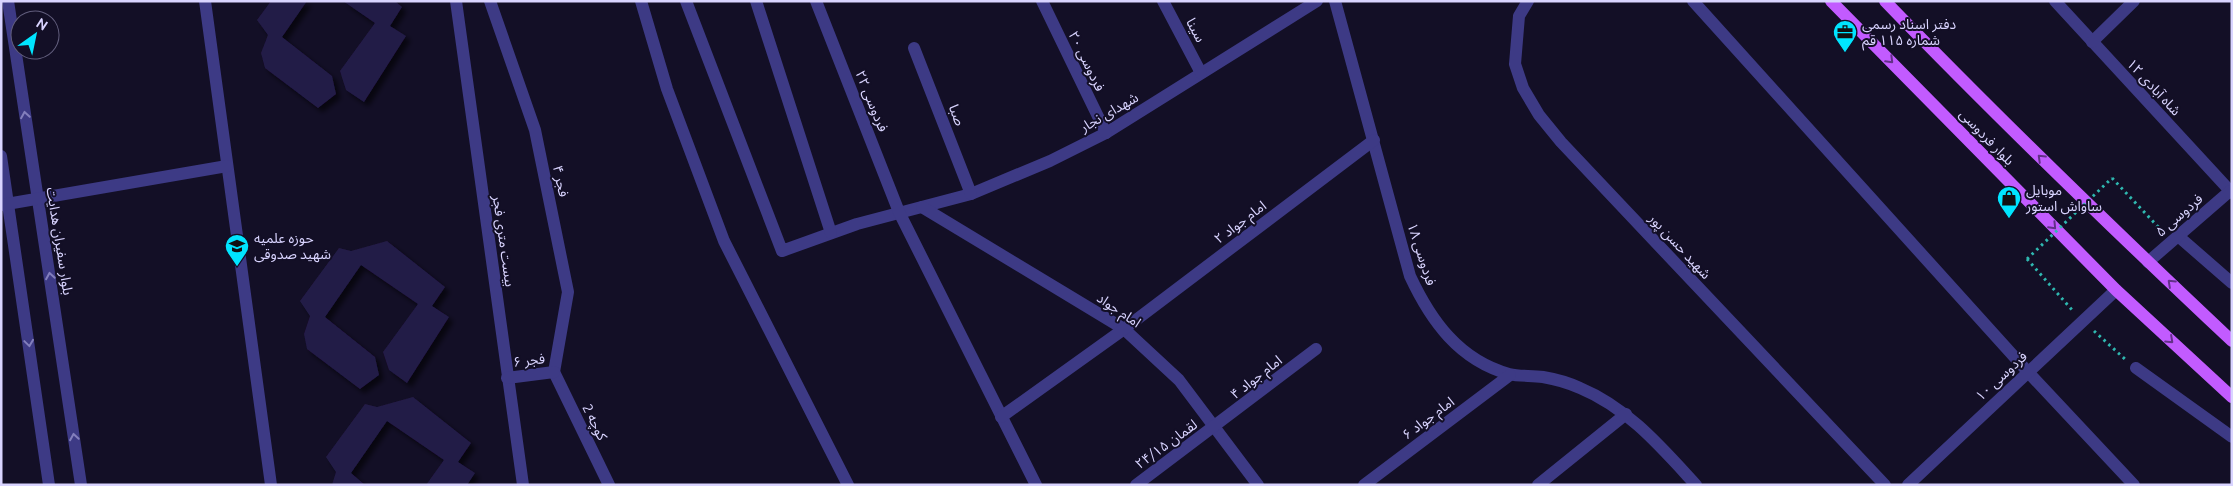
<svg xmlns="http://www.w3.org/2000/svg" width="2233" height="486" font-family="Ubuntu,'Noto Sans Arabic',sans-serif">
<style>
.building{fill:#241b47;filter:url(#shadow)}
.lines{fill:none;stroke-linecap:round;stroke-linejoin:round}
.path{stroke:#2fb8b0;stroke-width:3;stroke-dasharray:2.5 4;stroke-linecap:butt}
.minor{stroke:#3d3a85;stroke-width:12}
.major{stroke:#c25bff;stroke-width:12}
.path-bridge{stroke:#2fb8b0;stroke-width:3;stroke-dasharray:2.5 4;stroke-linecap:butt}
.oneway{stroke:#623188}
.oneway2{stroke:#837fbc}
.labels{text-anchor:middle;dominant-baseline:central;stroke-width:4;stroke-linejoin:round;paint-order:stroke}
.poi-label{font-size:14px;fill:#d9d4ff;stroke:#130f26;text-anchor:start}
.street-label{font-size:14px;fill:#d9d4ff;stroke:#130f26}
</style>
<defs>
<filter id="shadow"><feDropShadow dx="4.5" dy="4.5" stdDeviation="2.5" flood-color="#0009"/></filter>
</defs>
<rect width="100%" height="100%" fill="#130f26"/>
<g class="building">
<path d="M271 1H307L282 37 332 76 336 94 318 108 265 68 261 53 268 35 257 20Z"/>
<path d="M343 1H395L402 7 390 26 406 36 364 102 346 90 340 71 375 23Z"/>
<path d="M387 241 445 287 432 306 449 317 407 383 389 370 383 352 418 304 361 265 325 317 375 357 379 375 360 389 307 349 304 334 310 316 300 301 339 248 351 251Z"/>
<path d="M413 397 471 443 458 462 475 473 467 485H426L444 460 387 421 351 473 365 485H332L336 472 326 457 365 404 377 407Z"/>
</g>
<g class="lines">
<g class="path">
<path d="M2112 178 2163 232"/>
<path d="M2027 259 2073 311"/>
<path d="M2094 331 2126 360"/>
</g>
<g class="minor">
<path d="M8 1 81 485"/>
<path d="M205 1 271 485"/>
<path d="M456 1 523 485"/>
<path d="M490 1 535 130 568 292 554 372"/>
<path d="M641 1 667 89 724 241 848 485"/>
<path d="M686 1 782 251 857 224 971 194 1050 161 1106 133 1317 1"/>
<path d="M756 1 831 233"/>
<path d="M816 1 899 212 1036 485"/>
<path d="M1042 1 1106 133"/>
<path d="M1163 1 1201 73"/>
<path d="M1335 1 1410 276C1431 321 1459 360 1509 374 1520 377 1532 375 1543 377 1555 379 1569 383 1580 388 1628 408 1661 447 1696 485"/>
<path d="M1528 1 1519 16 1515 64 1523 88 1539 115 1561 142 1885 485"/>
<path d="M1693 1 2028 372 2134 485"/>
<path d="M2055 1 2232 193"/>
<path d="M2092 42 2134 1"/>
<path d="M914 48 971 194"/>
<path d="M1 156 49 485"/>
<path d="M1 205 227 166"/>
<path d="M922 207 1124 329 1179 380 1258 485"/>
<path d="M2178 236 2232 283"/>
<path d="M2148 262 2230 191"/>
<path d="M2136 368 2232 437"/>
<path d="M554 372 609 485"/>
<path d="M507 378 554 372"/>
<path d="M1001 417 1124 329 1374 140"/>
<path d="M1136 485 1316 349"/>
<path d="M1364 485 1510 375"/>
<path d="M1538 485 1626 414"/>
<path d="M1908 485 2116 290"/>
</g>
<g class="major">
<path d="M1831 1 2116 290 2232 397"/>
<path d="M1885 1C1997 117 2114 230 2232 341"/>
</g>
<path class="path-bridge" d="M2027 259 2112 178"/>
</g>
<defs><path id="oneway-chevron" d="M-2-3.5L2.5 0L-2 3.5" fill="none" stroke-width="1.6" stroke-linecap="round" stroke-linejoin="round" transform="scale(1.25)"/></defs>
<g class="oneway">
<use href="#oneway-chevron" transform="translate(1890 60) rotate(45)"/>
<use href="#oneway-chevron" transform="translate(2041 158) rotate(-136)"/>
<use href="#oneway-chevron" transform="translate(2053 226) rotate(46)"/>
<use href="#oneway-chevron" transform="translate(2171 283) rotate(-137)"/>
<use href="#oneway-chevron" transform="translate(2170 340) rotate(43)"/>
</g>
<g class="oneway2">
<use href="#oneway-chevron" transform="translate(25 115) rotate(-99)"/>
<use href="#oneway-chevron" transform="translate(50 276) rotate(-99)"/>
<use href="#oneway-chevron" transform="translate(29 343) rotate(82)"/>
<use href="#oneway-chevron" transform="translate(74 437) rotate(-99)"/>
</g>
<defs>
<g id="office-pin" transform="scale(1.25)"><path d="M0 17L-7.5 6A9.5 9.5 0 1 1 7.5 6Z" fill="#00e5ff" stroke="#130f26"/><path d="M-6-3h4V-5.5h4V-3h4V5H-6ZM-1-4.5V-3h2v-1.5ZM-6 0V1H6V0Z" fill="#111"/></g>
<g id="shop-pin" transform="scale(1.25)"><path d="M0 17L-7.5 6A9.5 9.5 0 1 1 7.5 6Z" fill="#00e5ff" stroke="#130f26"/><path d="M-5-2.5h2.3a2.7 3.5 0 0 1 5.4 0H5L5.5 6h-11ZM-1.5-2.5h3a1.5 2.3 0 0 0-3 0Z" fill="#111"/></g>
<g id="school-pin" transform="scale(1.25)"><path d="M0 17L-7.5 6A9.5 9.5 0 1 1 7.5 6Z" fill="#00e5ff" stroke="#130f26"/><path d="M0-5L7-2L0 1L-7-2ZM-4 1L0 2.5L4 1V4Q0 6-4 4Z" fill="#111"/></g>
</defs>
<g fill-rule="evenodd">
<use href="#office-pin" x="1845" y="32"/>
<use href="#shop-pin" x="2009" y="198"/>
<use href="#school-pin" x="237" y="246"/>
</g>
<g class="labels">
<g class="poi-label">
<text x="1862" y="24">دفتر اسناد رسمی<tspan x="1862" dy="16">شماره ۱۱۵ قم</tspan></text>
<text x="2026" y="190">موبایل<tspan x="2026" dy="16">ساواش استور</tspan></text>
<text x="254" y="238">حوزه علمیه<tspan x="254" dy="16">شهید صدوقی</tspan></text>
</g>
<g class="street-label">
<text transform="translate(1196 30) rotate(62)">سینا</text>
<text transform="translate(1087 61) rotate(64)">فردوسی ۲۰</text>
<text transform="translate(2154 87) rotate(47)">شاه آبادی ۱۲</text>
<text transform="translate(872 101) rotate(68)">فردوسی ۲۲</text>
<text transform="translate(1109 112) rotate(-30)">شهدای نجار</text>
<text transform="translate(957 115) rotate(69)">صبا</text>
<text transform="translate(1987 137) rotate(46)">بلوار فردوسی</text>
<text transform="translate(561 181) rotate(78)">فجر ۴</text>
<text transform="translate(2179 215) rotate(-41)">فردوسی ۵</text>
<text transform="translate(1240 222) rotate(-37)">امام جواد ۲</text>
<text transform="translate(60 241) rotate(81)">بلوار سفیران هدایت</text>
<text transform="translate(504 241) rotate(82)">بیست متری فجر</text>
<text transform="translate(1680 246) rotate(47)">شهید حسن پور</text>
<text transform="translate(1422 254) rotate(72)">فردوسی ۱۸</text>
<text transform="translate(1119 310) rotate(34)">امام جواد</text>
<text transform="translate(529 360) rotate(-7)">فجر ۶</text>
<text transform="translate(2001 376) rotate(-43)">فردوسی ۱۰</text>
<text transform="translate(1256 377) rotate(-38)">امام جواد ۴</text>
<text transform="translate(1428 418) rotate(-37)">امام جواد ۶</text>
<text transform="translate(595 422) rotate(64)">کوچه 2</text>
<text transform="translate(1166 444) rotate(-36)">لقمان ۲۴/۱۵</text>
</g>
</g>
<rect width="2233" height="486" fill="none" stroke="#d9d4ff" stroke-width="5"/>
<g transform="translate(35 35) rotate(33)"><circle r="24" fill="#130f26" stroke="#625e7d"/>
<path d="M0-4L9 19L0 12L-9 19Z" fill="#00e5ff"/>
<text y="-8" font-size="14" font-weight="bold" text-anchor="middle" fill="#d9d4ff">N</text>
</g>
</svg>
